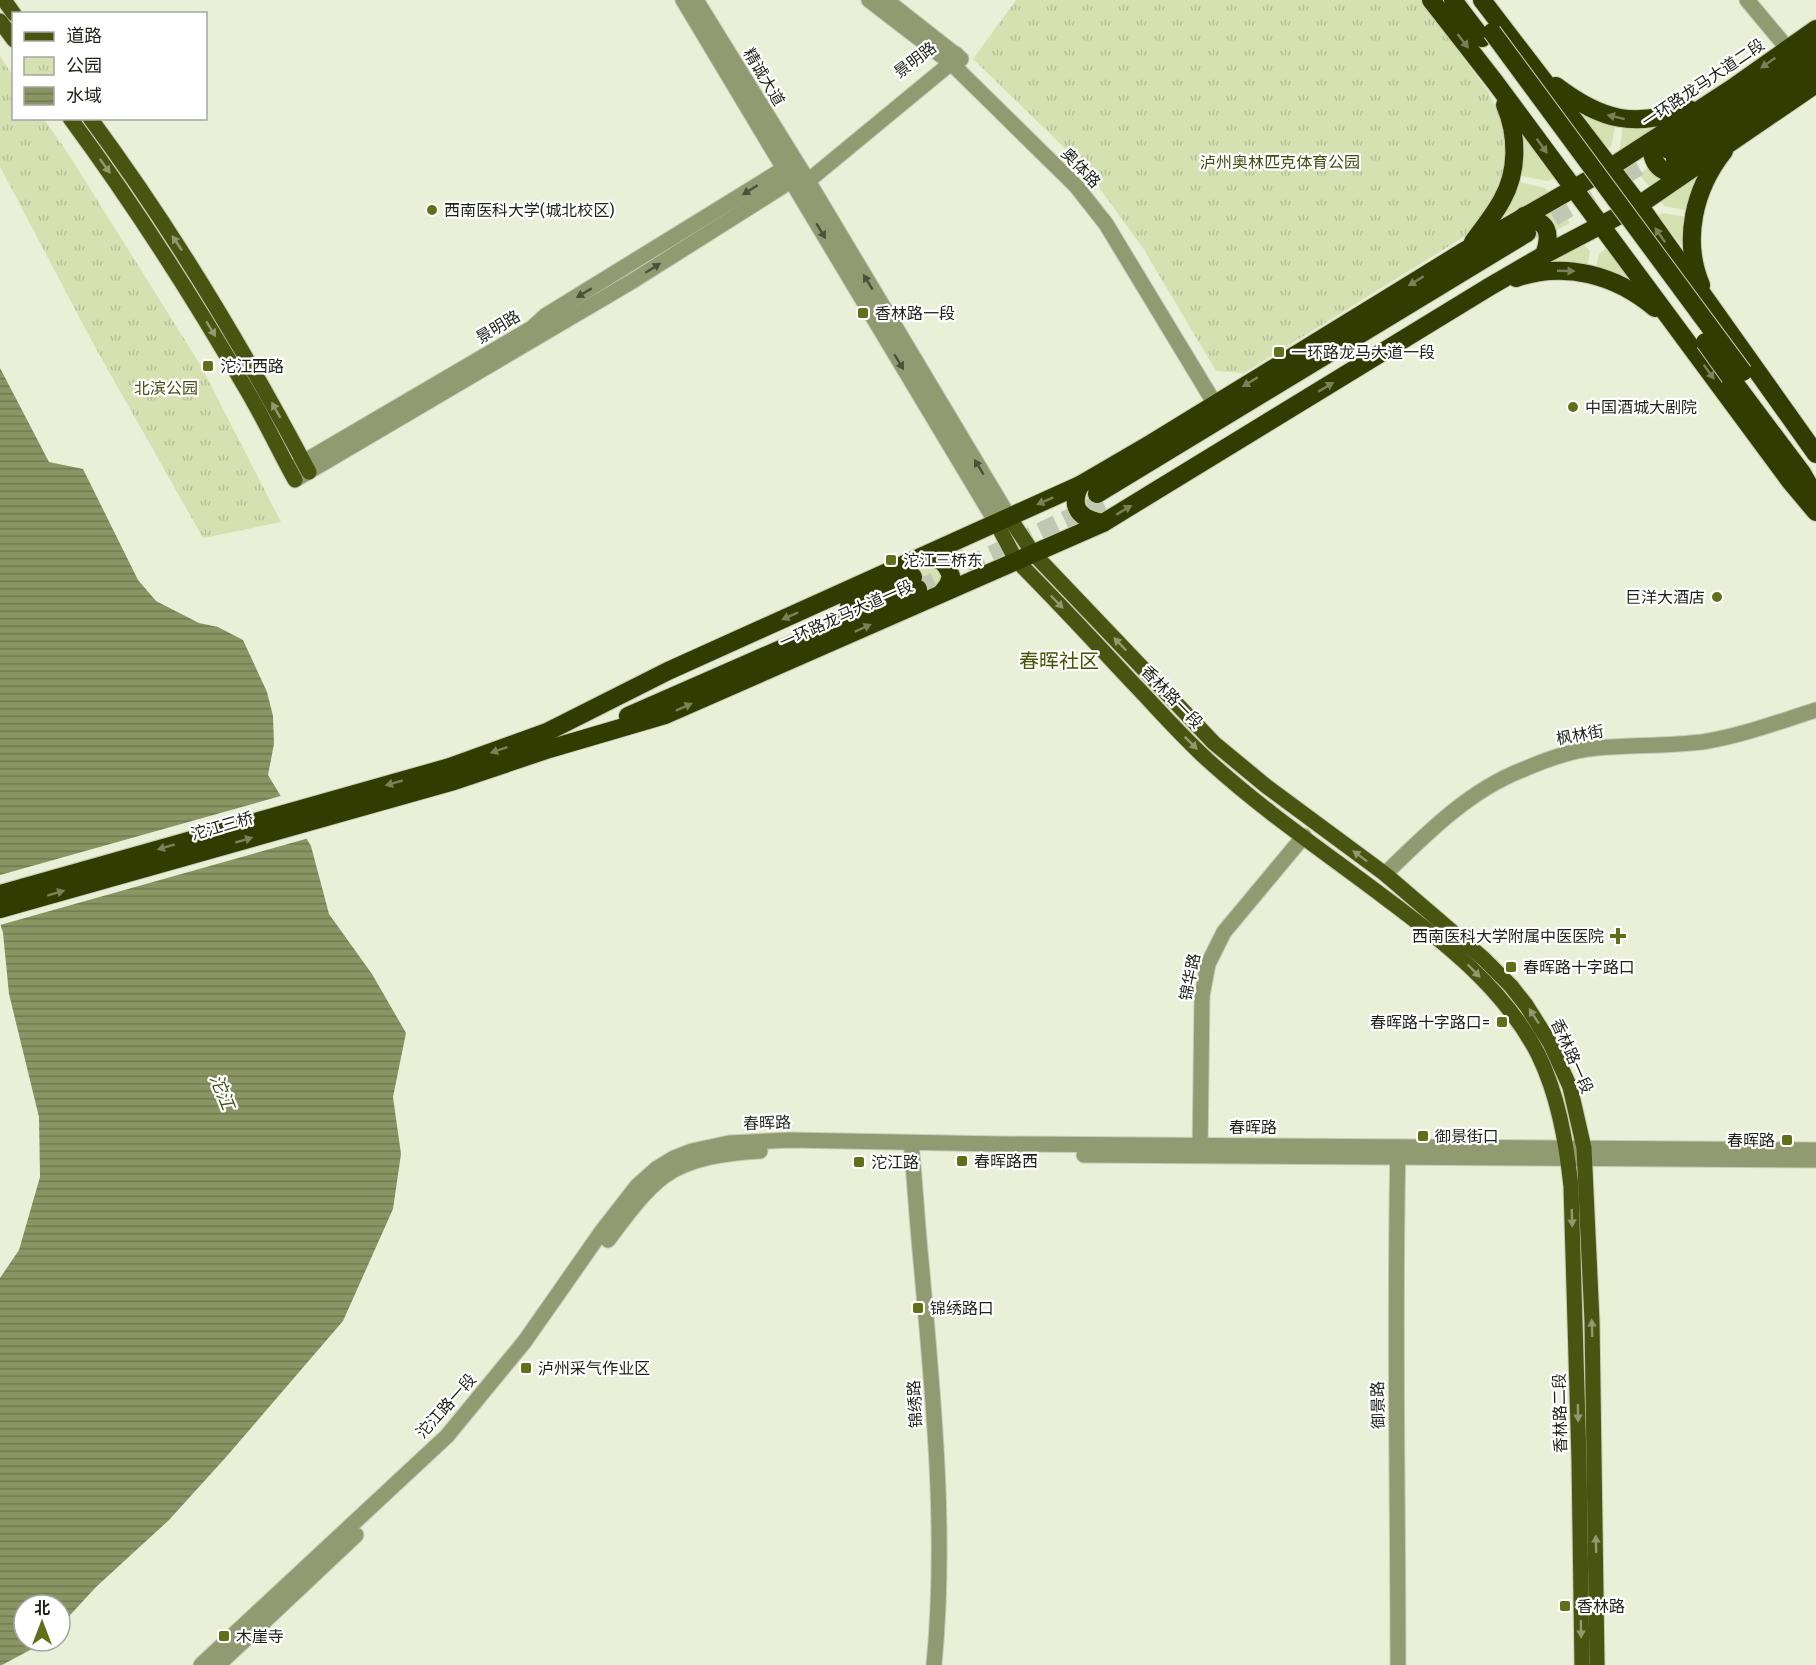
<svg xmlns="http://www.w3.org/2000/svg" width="1816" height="1665" font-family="'Fira Sans','Noto Sans SC',sans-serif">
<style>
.grass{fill:#d6e1b1}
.park{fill:url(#park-tufts)}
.water{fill:url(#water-rules)}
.pier{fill:#eaf0d8}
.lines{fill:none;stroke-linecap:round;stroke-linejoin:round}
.highway-tunnel{stroke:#c1c7b2;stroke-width:18;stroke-dasharray:18 9;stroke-linecap:butt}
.minor-casing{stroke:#c5cbb5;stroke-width:17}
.major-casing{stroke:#c5cbb5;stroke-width:17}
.highway-casing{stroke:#c5cbb5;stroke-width:20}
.minor{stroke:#919a71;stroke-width:15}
.major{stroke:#495410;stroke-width:15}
.highway{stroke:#323b00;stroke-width:18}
.highway-bridge-casing{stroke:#c5cbb5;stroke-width:20;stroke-linecap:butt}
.highway-bridge{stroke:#323b00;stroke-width:18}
.oneway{fill:#7a8059}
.oneway2{fill:#929870}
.oneway3{fill:#4d513c}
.poi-dot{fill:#616f19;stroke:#fff;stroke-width:2}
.labels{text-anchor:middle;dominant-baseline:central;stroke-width:4.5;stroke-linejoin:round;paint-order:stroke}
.street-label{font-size:16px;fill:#1f2118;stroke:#fff}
.park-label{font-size:16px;fill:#444e13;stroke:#fff}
.poi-label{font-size:16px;fill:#1f2118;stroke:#fff;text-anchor:start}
.water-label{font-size:18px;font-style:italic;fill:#4b551b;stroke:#fff}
.quarter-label{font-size:20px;fill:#495400;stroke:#fff}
</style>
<defs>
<pattern id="park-tufts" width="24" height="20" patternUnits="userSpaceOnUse" patternTransform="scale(1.5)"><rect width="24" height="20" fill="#d6e1b1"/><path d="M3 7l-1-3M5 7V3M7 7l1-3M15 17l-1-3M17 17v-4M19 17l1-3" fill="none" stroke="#b7c198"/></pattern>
<pattern id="water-rules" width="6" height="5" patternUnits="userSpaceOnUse" patternTransform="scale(1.5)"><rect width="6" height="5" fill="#8a9563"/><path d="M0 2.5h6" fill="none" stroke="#707951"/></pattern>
</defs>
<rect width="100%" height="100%" fill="#eaf0d8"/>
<g class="grass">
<path d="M1578 112 1616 123 1611 147 1606 149Z"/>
<path d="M1623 124 1661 125 1622 151 1620 148Z"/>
<path d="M1522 136 1526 139 1555 178 1547 181 1517 175Z"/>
<path d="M1649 167 1663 178 1650 188 1639 174Z"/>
<path d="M1700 173 1689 211 1664 206 1660 200Z"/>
<path d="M1515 181 1545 188 1550 194 1502 217Z"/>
<path d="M1558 206 1570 223 1555 231 1539 216Z"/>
<path d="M1662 213 1688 217 1685 250 1658 216Z"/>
<path d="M1584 245 1590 251 1587 268 1551 263 1553 260Z"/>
<path d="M1607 248 1629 278V282L1595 270 1599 254Z"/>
<path d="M1092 487 1106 509C1097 515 1094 513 1085 508L1083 494Z"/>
<path d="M962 548 968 562 956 568 948 556Z"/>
<path d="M927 565H934L943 576 940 584 921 595 914 571Z"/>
</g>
<g class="park">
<path d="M1016 0H1420L1488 91 1509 135 1507 178 1491 205 1467 235 1244 373 1216 371 1143 248 1084 167 973 59Z"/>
<path d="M0 56 13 76 14 118 44 119 69 155 201 366 281 522 203 538 95 347 0 167Z"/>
</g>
<path class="water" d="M0 368 49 462 83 469 138 580 156 601 199 623 218 627 243 640 267 692 273 716 274 744 268 775 311 846 329 914 372 974 406 1033 393 1097 401 1154 393 1209 343 1321 227 1456 169 1520 96 1587 60 1626V1605H24V1641H47L2 1665H0V1278L19 1250 40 1177 39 1117 9 994 3 933 0 923Z"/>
<path class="pier" d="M284 795 309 838 0 925V875Z"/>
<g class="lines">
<g class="highway-tunnel">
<path d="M1530 231 1666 151"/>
<path d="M918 589 1103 502"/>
</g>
<g class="minor-casing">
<g id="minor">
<path d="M683 0 997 524"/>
<path d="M696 0 808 181 1009 517"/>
<path d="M869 0 951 63 1076 186 1106 224 1215 404"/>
<path d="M886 0 961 59"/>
<path d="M1747 0 1788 49"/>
<path d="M293 468 532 328 545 316 785 168 793 170"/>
<path d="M298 478 631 282 791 181H808L951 63 956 54"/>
<path d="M1385 874C1425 835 1468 791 1522 770 1545 760 1572 750 1597 748 1632 745 1667 746 1702 742 1741 736 1778 722 1816 710"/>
<path d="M911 1143C915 1182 917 1221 921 1261 933 1395 947 1530 934 1665"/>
<path d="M1200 1154 1202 996 1208 964 1224 932 1304 836"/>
<path d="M1084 1155 1816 1160"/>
<path d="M608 1240C624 1219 642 1193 663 1177 690 1157 728 1153 760 1151"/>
<path d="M201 1665 447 1436 525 1341 602 1231 637 1186 656 1169 674 1158 692 1151 729 1143 790 1140 1000 1144 1816 1150"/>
<path d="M218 1665 356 1535"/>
<path d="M1398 1665C1398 1493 1394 1320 1398 1148"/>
</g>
</g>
<g class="major-casing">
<g id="major">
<path d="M4 0 14 14"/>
<path d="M0 21 14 40"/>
<path d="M70 118C134 205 191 294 245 387 263 417 278 449 295 480"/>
<path d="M90 118C173 230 244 349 309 472"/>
<path d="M1009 517 1033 553 1214 743 1266 786 1385 874 1484 959 1511 986 1526 1005 1550 1043 1570 1087 1584 1148 1592 1321 1597 1665"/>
<path d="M997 524 1016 560C1056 600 1094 641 1132 682 1158 709 1183 738 1211 763 1265 812 1326 853 1384 897 1442 940 1504 988 1538 1054 1558 1095 1566 1141 1571 1186L1579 1459 1582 1665"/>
</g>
</g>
<g class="highway-casing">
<g id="highway">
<path d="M1431 0 1495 82 1790 481 1816 512"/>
<path d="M1453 0 1482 38"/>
<path d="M1482 0 1639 205 1816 454"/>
<path d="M1556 86C1602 121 1634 128 1689 109"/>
<path d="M1661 136 1652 153C1656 173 1672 175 1688 171"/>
<path d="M1668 150 1816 48"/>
<path d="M1675 160 1816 64"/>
<path d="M1524 216C1548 222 1552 232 1544 255"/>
<path d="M1473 242C1483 228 1494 215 1502 200 1518 172 1518 135 1505 105"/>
<path d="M1516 278C1565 261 1616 275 1655 308"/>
<path d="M1701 285C1682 240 1694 189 1724 151"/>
<path d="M1730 377 1802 473 1816 497"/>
<path d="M1080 485C1069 508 1080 519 1103 523"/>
<path d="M1097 494 1527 233"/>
<path d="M922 558C939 558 945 560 951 576L948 585 942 593"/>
<path d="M849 606 913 577"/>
<path d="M628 716 918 589"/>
<path d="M0 894 450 767 547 732 668 671 1080 485 1152 443 1466 250 1611 167 1731 89 1816 29"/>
<path d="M0 909 454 781 549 749 665 715 1103 523 1489 287 1544 255 1639 205 1816 84"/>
</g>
</g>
<use href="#minor" class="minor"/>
<use href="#major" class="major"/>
<use href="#highway" class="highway"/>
<g class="highway-bridge-casing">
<g id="highway-bridge">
<path d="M1492 32 1743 372"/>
<path d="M1705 342 1730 377"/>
</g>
</g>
<use href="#highway-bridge" class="highway-bridge"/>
</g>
<defs><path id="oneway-solid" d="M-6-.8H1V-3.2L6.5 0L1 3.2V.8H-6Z" transform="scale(1.5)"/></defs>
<g class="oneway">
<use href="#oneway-solid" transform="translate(1463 41) rotate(52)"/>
<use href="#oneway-solid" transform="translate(1768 63) rotate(145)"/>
<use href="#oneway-solid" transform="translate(1616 117) rotate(-166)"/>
<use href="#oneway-solid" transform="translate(1542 146) rotate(54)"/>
<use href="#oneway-solid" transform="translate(1660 235) rotate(-125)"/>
<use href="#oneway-solid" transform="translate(1566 271) rotate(2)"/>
<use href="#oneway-solid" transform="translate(1416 281) rotate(149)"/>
<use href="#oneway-solid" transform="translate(1709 372) rotate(54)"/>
<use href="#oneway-solid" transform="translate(1250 382) rotate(149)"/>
<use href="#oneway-solid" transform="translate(1326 387) rotate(-31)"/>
<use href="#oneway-solid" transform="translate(1045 501) rotate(156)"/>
<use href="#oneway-solid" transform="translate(1124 510) rotate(-31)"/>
<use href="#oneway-solid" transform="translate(790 616) rotate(156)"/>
<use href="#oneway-solid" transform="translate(863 628) rotate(-24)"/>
<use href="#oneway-solid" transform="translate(684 707) rotate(-24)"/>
<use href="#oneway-solid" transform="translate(499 750) rotate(161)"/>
<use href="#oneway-solid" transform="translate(394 783) rotate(164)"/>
<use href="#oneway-solid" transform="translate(244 840) rotate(-16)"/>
<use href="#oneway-solid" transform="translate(166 847) rotate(164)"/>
<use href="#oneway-solid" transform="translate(56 893) rotate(-16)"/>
</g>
<g class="oneway2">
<use href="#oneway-solid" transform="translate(105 166) rotate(54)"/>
<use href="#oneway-solid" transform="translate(177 243) rotate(-124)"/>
<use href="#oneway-solid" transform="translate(211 329) rotate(59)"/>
<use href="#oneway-solid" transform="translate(276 410) rotate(-119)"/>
<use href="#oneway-solid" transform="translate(1057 602) rotate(46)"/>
<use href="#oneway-solid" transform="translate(1120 644) rotate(-134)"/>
<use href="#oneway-solid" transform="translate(1191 743) rotate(45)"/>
<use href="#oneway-solid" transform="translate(1360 856) rotate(-143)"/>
<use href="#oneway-solid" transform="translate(1474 971) rotate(46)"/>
<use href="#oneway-solid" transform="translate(1534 1016) rotate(-123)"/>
<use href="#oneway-solid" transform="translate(1572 1218) rotate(88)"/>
<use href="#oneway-solid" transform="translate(1592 1328) rotate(-92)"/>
<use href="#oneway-solid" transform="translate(1578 1413) rotate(89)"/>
<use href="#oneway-solid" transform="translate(1596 1544) rotate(-91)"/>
<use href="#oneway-solid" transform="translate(1581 1629) rotate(89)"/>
</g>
<g class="oneway3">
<use href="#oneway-solid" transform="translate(750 190) rotate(148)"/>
<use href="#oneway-solid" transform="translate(821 231) rotate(59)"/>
<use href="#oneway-solid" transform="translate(653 268) rotate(-32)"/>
<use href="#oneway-solid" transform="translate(868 282) rotate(-121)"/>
<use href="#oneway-solid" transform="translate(584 293) rotate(149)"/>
<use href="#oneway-solid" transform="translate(899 362) rotate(59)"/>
<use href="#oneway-solid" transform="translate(979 467) rotate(-121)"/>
</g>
<g class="poi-dot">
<circle cx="432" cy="210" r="6"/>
<rect x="857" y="307" width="12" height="12" rx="3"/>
<rect x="1273" y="346" width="12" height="12" rx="3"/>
<rect x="202" y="360" width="12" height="12" rx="3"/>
<circle cx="1573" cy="407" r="6"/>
<rect x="885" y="554" width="12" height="12" rx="3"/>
<circle cx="1717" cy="597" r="6"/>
<path d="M1615 927h6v6h6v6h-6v6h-6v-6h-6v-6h6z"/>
<rect x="1505" y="961" width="12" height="12" rx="3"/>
<rect x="1496" y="1016" width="12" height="12" rx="3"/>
<rect x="1417" y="1130" width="12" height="12" rx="3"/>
<rect x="1781" y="1134" width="12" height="12" rx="3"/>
<rect x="956" y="1155" width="12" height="12" rx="3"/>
<rect x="853" y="1156" width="12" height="12" rx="3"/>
<rect x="912" y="1302" width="12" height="12" rx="3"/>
<rect x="520" y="1362" width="12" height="12" rx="3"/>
<rect x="1559" y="1600" width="12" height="12" rx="3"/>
<rect x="218" y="1630" width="12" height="12" rx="3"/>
</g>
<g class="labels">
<g class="street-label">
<text transform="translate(915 60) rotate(-37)">景明路</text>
<text transform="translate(764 77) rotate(59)">精诚大道</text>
<text transform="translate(1703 83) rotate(-34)">一环路龙马大道二段</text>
<text transform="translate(1081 168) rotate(46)">奥体路</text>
<text transform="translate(498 327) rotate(-31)">景明路</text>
<text transform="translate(846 614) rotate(-24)">一环路龙马大道一段</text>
<text transform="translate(1172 697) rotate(46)">香林路一段</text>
<text transform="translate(1580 735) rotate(-10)">枫林街</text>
<text transform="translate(222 826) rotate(-16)">沱江三桥</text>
<text transform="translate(1190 977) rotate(-79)">锦华路</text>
<text transform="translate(1572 1056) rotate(66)">香林路一段</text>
<text transform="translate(767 1123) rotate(-2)">春晖路</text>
<text x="1253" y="1127">春晖路</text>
<text transform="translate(915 1404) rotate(-93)">锦绣路</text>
<text transform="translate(1378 1405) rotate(-91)">御景路</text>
<text transform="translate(446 1406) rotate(-48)">沱江路一段</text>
<text transform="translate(1560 1413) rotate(-91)">香林路二段</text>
</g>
<g class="park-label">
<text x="1280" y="162">泸州奥林匹克体育公园</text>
<text x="166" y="388">北滨公园</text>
</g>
<g class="poi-label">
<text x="444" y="210">西南医科大学(城北校区)</text>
<text x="875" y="313">香林路一段</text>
<text x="1291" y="352">一环路龙马大道一段</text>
<text x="220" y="366">沱江西路</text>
<text x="1585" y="407">中国酒城大剧院</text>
<text x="903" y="560">沱江三桥东</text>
<text x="1705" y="597" text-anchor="end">巨洋大酒店</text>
<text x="1604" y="936" text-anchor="end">西南医科大学附属中医医院</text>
<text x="1523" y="967">春晖路十字路口</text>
<text x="1490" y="1022" text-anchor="end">春晖路十字路口=</text>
<text x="1435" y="1136">御景街口</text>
<text x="1775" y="1140" text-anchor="end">春晖路</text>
<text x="974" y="1161">春晖路西</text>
<text x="871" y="1162">沱江路</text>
<text x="930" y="1308">锦绣路口</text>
<text x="538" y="1368">泸州采气作业区</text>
<text x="1577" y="1606">香林路</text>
<text x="236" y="1636">木崖寺</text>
</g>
<g class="water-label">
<text transform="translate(222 1092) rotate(68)">沱江</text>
</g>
<g class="quarter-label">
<text x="1059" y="661">春晖社区</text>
</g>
</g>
<rect x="12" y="12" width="195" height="108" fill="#ffffff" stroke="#a5a6a3" stroke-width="1.5"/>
<rect x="24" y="32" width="30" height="9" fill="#495410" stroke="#a5a6a3" stroke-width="1.5"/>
<text x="66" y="42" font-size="18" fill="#1f2118">道路</text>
<rect x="24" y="57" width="30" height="18" fill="url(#park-tufts)" stroke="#a5a6a3" stroke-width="1.5"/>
<text x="66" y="72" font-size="18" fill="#1f2118">公园</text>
<rect x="24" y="87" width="30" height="18" fill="url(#water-rules)" stroke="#a5a6a3" stroke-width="1.5"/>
<text x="66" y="102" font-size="18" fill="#1f2118">水域</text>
<g transform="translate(42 1623)"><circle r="28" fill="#ffffff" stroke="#a5a6a3" stroke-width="1.5"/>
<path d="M0-4.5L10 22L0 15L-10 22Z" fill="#616f19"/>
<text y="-9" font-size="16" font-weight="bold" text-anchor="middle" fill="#1f2118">北</text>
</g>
</svg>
